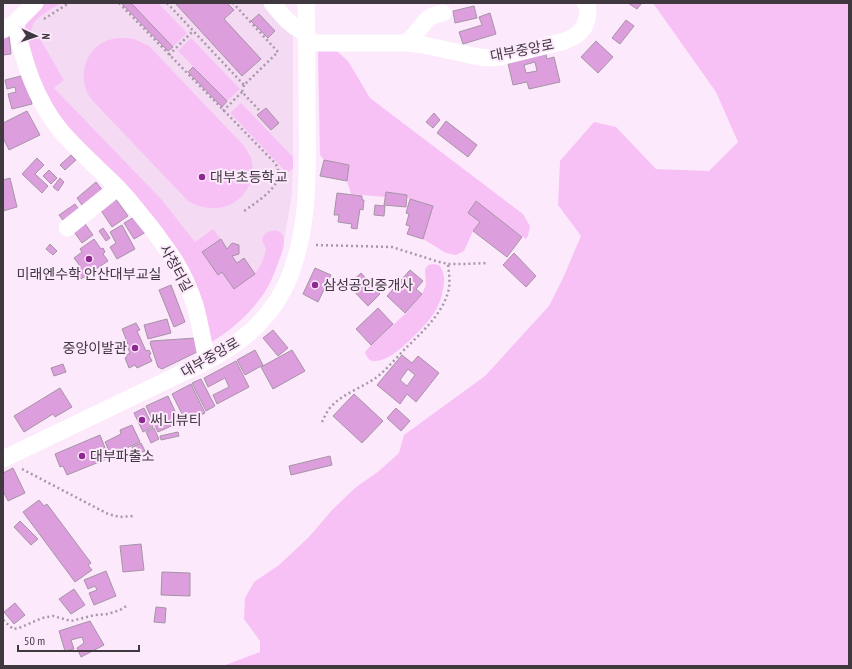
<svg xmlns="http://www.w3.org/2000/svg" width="852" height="669" font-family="'PT Sans Narrow','Noto Sans KR',sans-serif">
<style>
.built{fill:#f4dbf3}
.green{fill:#f7c1f6}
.building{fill:#dc9edc;stroke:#a694a6;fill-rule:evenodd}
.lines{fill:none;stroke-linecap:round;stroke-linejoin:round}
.path{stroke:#a698a6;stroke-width:2.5;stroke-dasharray:2 3;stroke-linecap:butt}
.minor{stroke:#fff;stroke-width:17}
.poi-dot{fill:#8c288f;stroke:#fde9fc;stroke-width:1.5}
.labels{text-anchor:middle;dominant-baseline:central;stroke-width:4;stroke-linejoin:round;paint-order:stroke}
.street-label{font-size:14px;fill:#3f383f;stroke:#fde9fc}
.poi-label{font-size:14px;fill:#3f383f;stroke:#fde9fc;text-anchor:start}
</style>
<rect width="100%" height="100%" fill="#fde9fc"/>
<path class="built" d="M41 3H268L293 31V154L292 194 282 253 273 276 263 295 235 325 221 336 144 211 27 52 31 14Z"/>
<g class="green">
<path d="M41 3H62C54 8 36 16 33 25 31 29 31 34 32 38L40 39 64 80 54 88 162 200 195 242 213 229 221 239 202 252 218 274 222 272 234 289C254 275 260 273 266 249L262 240C263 238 263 236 265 234 270 229 280 229 283 236 286 242 282 253 279 260 275 272 270 285 262 296 249 315 230 331 210 343L200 305 58 115 32 66 24 31 26 22Z"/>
<path d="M131 3H158L187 33 173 47Z"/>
<path d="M653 3H849V666H223L260 652V641L244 619 245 598 254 582 279 565 309 537 332 510 355 488 379 471 399 453 404 435 485 376 549 306 563 278 581 236 558 205 560 161 594 122 616 127 656 169 709 171 738 142 716 92Z"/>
<path d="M125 38 134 39 149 46 244 146C247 151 251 156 252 162 256 185 240 206 217 208 206 209 197 206 188 201L92 100C77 81 83 51 106 41 113 38 119 38 125 38Z"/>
<path d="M191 38 240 89 227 101 178 51Z"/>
<path d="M331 46 348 61 370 98 523 214 530 226 528 236 526 239 476 202 468 213 480 222 473 231 464 251 456 255 446 253 423 239 410 199 407 198V195L386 192 385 197 351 194 347 181 349 166 324 160 320 155 318 52 322 47Z"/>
<path d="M241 103 293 157V169L287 173 230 113Z"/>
<path d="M433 264 439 265C445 273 445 280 443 289 442 293 442 297 440 301 434 318 420 330 408 342 399 350 388 360 376 361 370 362 367 358 365 352L371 345 406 313 422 294 426 285 425 269 428 265Z"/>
</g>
<g class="building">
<path d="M121 3H131L173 47 168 51Z"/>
<path d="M175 3H227L234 10 224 19 261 59 242 76Z"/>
<path d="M628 3H642L637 9Z"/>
<path d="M474 6 477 18 455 23 453 11Z"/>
<path d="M490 13 496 34 463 44 459 32 482 25 479 17Z"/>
<path d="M259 14 275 31 268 38 251 21Z"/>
<path d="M626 20 634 26 620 44 612 38Z"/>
<path d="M9 35 11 54 3 55V36Z"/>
<path d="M596 41 613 57 598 73 581 57Z"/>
<path d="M545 50 547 59 554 57 560 82 529 89 527 82 513 85 507 59ZM535 62 537 71 526 73 524 65Z"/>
<path d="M193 67 227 101 222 107 188 72Z"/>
<path d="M25 75 32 104 12 109 8 94 16 92 15 87 7 89 5 80Z"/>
<path d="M266 108 279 123 271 130 257 115Z"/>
<path d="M27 111 40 135 9 150 3 138V123Z"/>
<path d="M434 113 440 120 433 128 426 122Z"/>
<path d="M446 121 477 145 468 157 437 133Z"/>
<path d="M71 155 76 160 65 170 60 165Z"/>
<path d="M37 158 44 165 35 174 48 186 42 193 22 174Z"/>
<path d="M324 160 349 165 347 181 320 176Z"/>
<path d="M49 170 57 178 51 184 43 176Z"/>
<path d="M10 178 17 207 3 211V180Z"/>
<path d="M60 178 64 182 58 191 53 187Z"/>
<path d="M96 182 104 192 84 208 77 198Z"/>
<path d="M386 192 407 195 406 207 384 205Z"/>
<path d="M337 193 362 196V200H364L363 210 360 209 357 229 351 228 352 224 338 222 339 215H334Z"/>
<path d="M115 198 128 216 112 227 100 209Z"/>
<path d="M410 199 433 206 423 239 407 234 410 226 406 225 409 214 406 213Z"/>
<path d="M476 201 522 237 507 257 473 231 480 222 468 213Z"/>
<path d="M75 204 80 211 65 223 59 215Z"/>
<path d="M375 205 385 206 384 216 374 215Z"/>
<path d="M136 216 146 232 134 239 124 223Z"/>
<path d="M83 221 93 235 82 243 72 229Z"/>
<path d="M122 225 135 249 117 259 110 247 116 243 110 232Z"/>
<path d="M103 228 110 238 106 241 99 231Z"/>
<path d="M94 239 101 249 103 248 105 252 103 254 108 261 81 279 75 269 80 266 74 258 82 252 80 249Z"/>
<path d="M221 239 227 249 232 243 239 245V254L232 256 237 263 244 258 255 274 234 289 222 272 218 275 202 252Z"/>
<path d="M50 244 57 251 53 255 46 249Z"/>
<path d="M514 253 536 276 526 287 503 265Z"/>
<path d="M315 268 331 275 318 302 303 294Z"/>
<path d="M410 270 423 281 416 289 422 294 405 313 387 296Z"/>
<path d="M361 273 380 294 368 306 348 285Z"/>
<path d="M171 285 185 322 174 327 159 290Z"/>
<path d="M378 308 393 324 371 345 356 329Z"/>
<path d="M167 319 171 333 148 339 144 325Z"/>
<path d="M136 323 140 330 137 331 146 351 149 350 151 354 149 355 152 361 137 368 135 365 129 368 125 358 127 357 126 355 130 353 126 344H128L122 329Z"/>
<path d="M273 330 288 348 278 356 263 338Z"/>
<path d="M196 338 197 352 162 369 158 367 150 343 151 341Z"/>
<path d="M255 350 263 365 245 375 237 360Z"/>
<path d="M292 350 305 371 273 389 261 367Z"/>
<path d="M402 355 412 363 418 356 439 373 416 402 407 394 400 404 377 385ZM408 369 415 375 407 386 400 380Z"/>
<path d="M236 361 249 387 217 404 213 395 229 387 225 378 208 387 204 378Z"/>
<path d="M63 364 66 372 54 376 51 368Z"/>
<path d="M201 379 215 406 206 411 192 383Z"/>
<path d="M191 384 205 413 186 422 172 394Z"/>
<path d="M60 388 72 407 55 417 53 414 24 432 14 416Z"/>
<path d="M354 394 383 421 362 443 333 416Z"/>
<path d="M168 396 180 422 158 432 146 406Z"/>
<path d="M144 408 153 427 143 432 134 413Z"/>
<path d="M396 408 410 421 401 431 387 418Z"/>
<path d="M132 425 140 442 111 455 105 442 121 434 120 430Z"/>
<path d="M154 428 159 439 151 443 146 432Z"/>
<path d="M178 432 179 436 161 440 160 436Z"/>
<path d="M100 435 109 458 67 475 63 466 60 467 55 454Z"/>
<path d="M141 443 145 451 135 455 132 447Z"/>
<path d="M330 456 332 465 291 475 289 466Z"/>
<path d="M13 468 25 493 8 501 3 491V473Z"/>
<path d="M39 500 44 506 47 504 91 563 88 565 92 570 75 582 23 512Z"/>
<path d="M20 521 38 539 31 545 14 527Z"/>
<path d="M141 544 144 570 123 572 120 546Z"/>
<path d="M106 571 116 596 94 605 89 593 97 590 95 586 88 589 84 580Z"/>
<path d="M162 572 190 573V596L161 595Z"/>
<path d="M74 589 85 605 71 614 59 599Z"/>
<path d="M15 603 25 615 14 624 4 612Z"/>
<path d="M156 607 166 608 165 623 154 622Z"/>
<path d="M90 621 104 645 81 657 77 648 84 643 82 637 71 640 74 649 65 651 59 631Z"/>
</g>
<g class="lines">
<g class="path">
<path d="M119 3 275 163C289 184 257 201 243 212"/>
<path d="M167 3 244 85 278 52 233 3"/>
<path d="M44 19 69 3"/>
<path d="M169 55 193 31"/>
<path d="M244 85 242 92 259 110"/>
<path d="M223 111 242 92"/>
<path d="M316 245 392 247 436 261 448 264H465L487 263"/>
<path d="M322 422C324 418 326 413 329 409 341 394 362 388 377 377 387 369 396 358 405 349 422 332 444 313 449 288 450 280 449 272 448 264"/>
<path d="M22 469 108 514 120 517 134 516"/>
<path d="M3 620 13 629 19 628 42 618 53 616 71 621 95 615 108 614 120 610 128 605"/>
</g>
<g class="minor">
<path d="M272 3C284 18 290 25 307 34"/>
<path d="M15 23C24 62 35 100 61 131 78 151 98 168 117 187 129 199 139 213 150 226 158 237 167 249 175 261 183 274 190 290 195 305 200 323 203 342 207 361"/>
<path d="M3 30 15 23 35 3"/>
<path d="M307 43H406L424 45 479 57 490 58 500 57 565 41 577 35 584 27 587 19 588 12 587 4 585 3"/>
<path d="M406 43C416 36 420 26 428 19 432 15 438 14 443 13"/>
<path d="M67 228 117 188"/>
<path d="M3 459 201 364C232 348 257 331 277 301 311 248 308 170 307 109 307 74 307 38 306 3"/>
</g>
</g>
<g class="poi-dot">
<circle cx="202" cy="177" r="4"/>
<circle cx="89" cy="259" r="4"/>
<circle cx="315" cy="285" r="4"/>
<circle cx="135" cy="348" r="4"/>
<circle cx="142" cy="420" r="4"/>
<circle cx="82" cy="456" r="4"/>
</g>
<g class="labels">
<g class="street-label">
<text transform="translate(522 50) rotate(-11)">대부중앙로</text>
<text transform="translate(176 268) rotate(61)">사청터길</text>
<text transform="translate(210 357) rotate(-30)">대부중앙로</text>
</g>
<g class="poi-label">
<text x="210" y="177">대부초등학교</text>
<text x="89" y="274" text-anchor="middle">미래엔수학 안산대부교실</text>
<text x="323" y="285">삼성공인중개사</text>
<text x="127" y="348" text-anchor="end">중앙이발관</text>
<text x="150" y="420">써니뷰티</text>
<text x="90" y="456">대부파출소</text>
</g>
</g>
<rect width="852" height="669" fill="none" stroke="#3f383f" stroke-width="8"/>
<g transform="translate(36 36) rotate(93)" stroke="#fde9fc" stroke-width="3" paint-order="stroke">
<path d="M0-3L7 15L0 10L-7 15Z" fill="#3f383f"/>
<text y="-6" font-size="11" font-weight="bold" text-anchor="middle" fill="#3f383f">N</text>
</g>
<path d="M18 645v6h121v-6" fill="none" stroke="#3f383f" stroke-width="2"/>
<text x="24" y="645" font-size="12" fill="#3f383f" stroke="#fde9fc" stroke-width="3" paint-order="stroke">50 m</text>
</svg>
